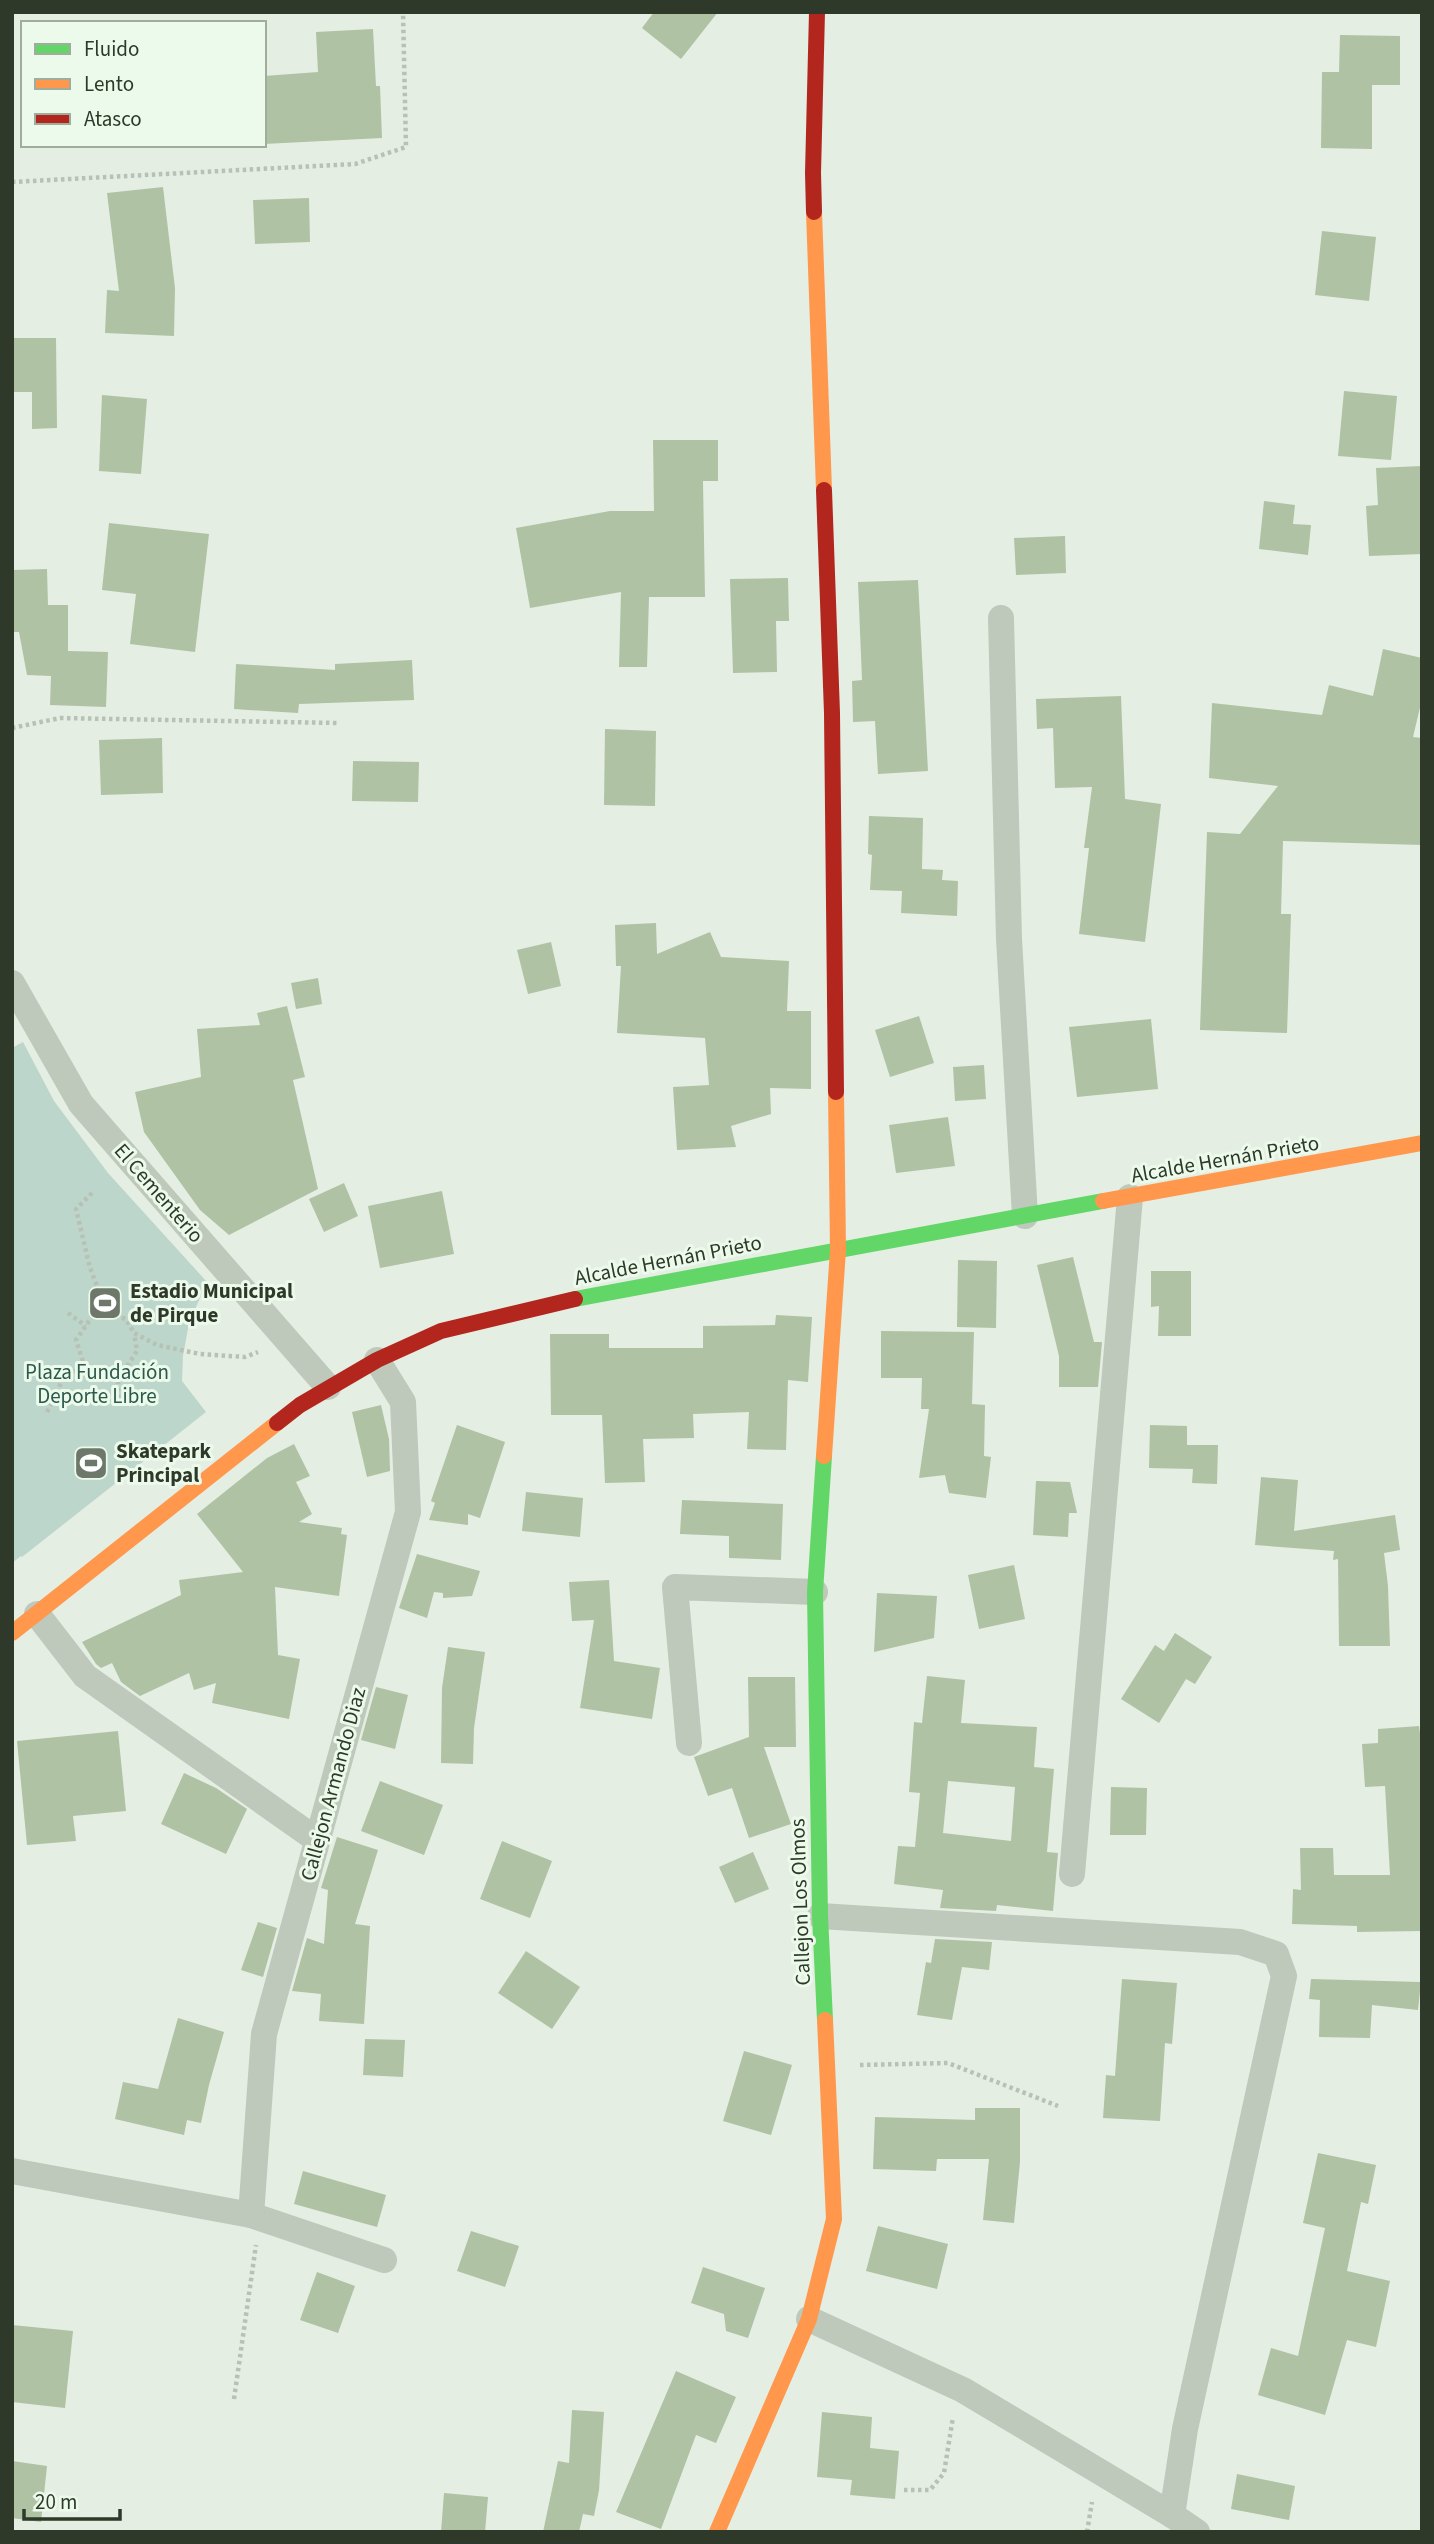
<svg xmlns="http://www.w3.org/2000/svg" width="1434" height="2544" font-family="'Source Sans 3',sans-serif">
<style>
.green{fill:#bdd6cb}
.building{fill:#afc2a4;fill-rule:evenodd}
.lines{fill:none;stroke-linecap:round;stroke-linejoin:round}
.path{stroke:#b7c1b4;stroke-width:4.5;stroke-dasharray:3.5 3.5;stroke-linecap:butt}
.street{stroke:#bec8bb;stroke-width:26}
.fast{stroke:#63d668;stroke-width:16}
.slow{stroke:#ff974d;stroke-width:16}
.jam{stroke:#b3261e;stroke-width:16}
.labels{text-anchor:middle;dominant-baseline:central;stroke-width:6;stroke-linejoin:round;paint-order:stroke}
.street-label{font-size:21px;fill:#2e3929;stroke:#ecfaeb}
.poi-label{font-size:21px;font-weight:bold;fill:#2e3929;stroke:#ecfaeb;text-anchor:start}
.park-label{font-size:21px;fill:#2d584c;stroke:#ecfaeb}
</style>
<rect width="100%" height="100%" fill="#e4eee3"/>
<path class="green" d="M23 1042 54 1101 108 1173 207 1282 189 1323 183 1356 182 1381 206 1412 22 1557 21 1556 12 1563V1048Z"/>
<g class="building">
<path d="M654 12H718L681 59 642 28Z"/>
<path d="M373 29 376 86H380L382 138 264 144V76L318 72 316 32Z"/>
<path d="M1340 35 1400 36V85H1372V149L1321 148 1322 72H1339Z"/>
<path d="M163 187 175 288 174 336 105 333 107 290 119 291 107 193Z"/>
<path d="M309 198 310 242 255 244 253 200Z"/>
<path d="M1322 231 1376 237 1369 301 1315 295Z"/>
<path d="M12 338H56L57 428 32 429V392H12Z"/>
<path d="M1344 391 1397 396 1391 460 1338 456Z"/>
<path d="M102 395 147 399 141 474 99 471Z"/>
<path d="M653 440H718V481H703L705 597H649L647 667H619L621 592 530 608 516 528 610 511H654Z"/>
<path d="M1422 466V554L1369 556 1366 506 1378 505 1376 468Z"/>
<path d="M1264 501 1295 505 1293 524 1311 525 1308 555 1259 549Z"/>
<path d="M109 523 209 534 195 652 130 644 136 594 102 590Z"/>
<path d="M1065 536 1066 573 1016 575 1014 538Z"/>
<path d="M47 569 48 605H68V651L108 652 106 707 50 705 51 676 27 675 19 632H12V570Z"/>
<path d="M788 578 789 621H776L777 672 733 673 730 579Z"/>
<path d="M918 580 928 771 878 774 875 721 853 722 852 681 862 680 858 582Z"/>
<path d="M1383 649 1422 658V699L1413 737 1422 738V845L1283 841 1281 914H1291L1287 1033 1200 1030 1207 832 1240 834 1278 786 1209 778 1212 703 1322 715 1329 685 1373 696Z"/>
<path d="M412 660 414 700 299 704 298 713 234 709 236 664 335 670V664Z"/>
<path d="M1121 696 1125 799 1161 804 1145 942 1079 934 1089 848H1084L1092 787 1055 788 1053 728 1037 729 1036 699Z"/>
<path d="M605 729 656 731 655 806 604 805Z"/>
<path d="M162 738 163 793 101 795 99 740Z"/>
<path d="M353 761 419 762 418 802 352 801Z"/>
<path d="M869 816 923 818 922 869 943 870 942 880 958 881 957 916 901 913 902 891 870 890 872 855 868 854Z"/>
<path d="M656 923 657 954 710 932 721 957 789 961 787 1011H811V1089L770 1088 771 1114 731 1126 736 1147 677 1150 673 1087 709 1085 705 1038 617 1033 621 966H616L615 925Z"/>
<path d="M551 942 561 986 528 994 517 950Z"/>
<path d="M318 978 322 1004 296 1009 291 983Z"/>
<path d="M287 1006 305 1077 293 1080 318 1189 229 1235 200 1210 144 1132 135 1092 201 1077 197 1029 260 1025 257 1013Z"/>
<path d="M919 1016 934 1063 890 1077 875 1030Z"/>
<path d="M1151 1019 1158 1089 1077 1097 1069 1027Z"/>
<path d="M984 1065 986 1099 955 1101 953 1067Z"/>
<path d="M948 1117 955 1166 896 1173 889 1125Z"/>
<path d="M344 1183 358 1216 324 1232 309 1199Z"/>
<path d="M442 1191 454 1254 380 1268 368 1206Z"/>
<path d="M1073 1257 1094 1342H1102L1098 1387H1059V1356L1037 1265Z"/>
<path d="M958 1260 997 1261 996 1328 957 1327Z"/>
<path d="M1151 1271H1191V1336H1158L1159 1306 1151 1307Z"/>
<path d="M776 1315 812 1317 808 1382 788 1380 786 1450 747 1449 749 1412 693 1414 694 1438 643 1439 645 1482 605 1483 602 1415H551L550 1334H609V1348H703V1326L775 1325Z"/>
<path d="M881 1331 974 1332 972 1404 985 1405 984 1456 991 1457 986 1498 949 1493 945 1475 919 1478 929 1409H921L922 1378H881Z"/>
<path d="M381 1405 389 1439 390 1471 367 1477 352 1412Z"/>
<path d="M457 1425 505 1442 480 1518 468 1514V1525L429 1520 435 1503 431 1501Z"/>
<path d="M1150 1425 1187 1426V1445H1218L1217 1484 1192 1483 1193 1469 1149 1468Z"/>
<path d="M294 1444 310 1476 296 1482 312 1514 299 1522 342 1528 341 1534 347 1535 339 1596 275 1587 278 1655 300 1659 289 1719 212 1703 216 1683 194 1690 189 1673 140 1696 121 1682 112 1663 101 1668 96 1664 82 1642 181 1595 179 1580 243 1572 197 1514 267 1458Z"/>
<path d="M1261 1477 1298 1480 1294 1531 1395 1515 1400 1550 1384 1553 1388 1586 1390 1646H1339L1338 1559 1333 1560 1334 1551 1255 1545Z"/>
<path d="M1036 1481 1070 1482 1077 1513H1069L1068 1537 1033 1535Z"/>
<path d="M526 1492 583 1498 580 1537 522 1531Z"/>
<path d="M682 1500 783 1504 781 1560 729 1558V1536L680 1534Z"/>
<path d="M417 1554 480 1571 472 1596 443 1598V1593L434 1592 427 1618 399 1608Z"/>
<path d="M1014 1565 1025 1619 979 1629 968 1575Z"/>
<path d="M609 1580 614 1661 660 1668 652 1719 580 1708 594 1620 572 1621 569 1582Z"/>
<path d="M877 1593 937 1596 934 1638 874 1652Z"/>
<path d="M1175 1633 1212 1657 1195 1684 1186 1679 1159 1723 1121 1699 1155 1645 1164 1651Z"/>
<path d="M448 1647 485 1652 474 1728 473 1764 441 1763 442 1688Z"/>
<path d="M927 1676 965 1680 961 1723 1037 1727 1034 1767 1054 1769 1047 1852 1058 1853 1053 1911 997 1905 996 1911 940 1908 943 1890 894 1884 898 1846 915 1847 920 1793 909 1792 914 1722 922 1723ZM948 1781 1015 1787 1011 1841 943 1833Z"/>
<path d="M748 1677H795L796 1747H764L791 1824 749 1838 732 1788 708 1796 694 1757 749 1737Z"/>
<path d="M376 1687 408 1695 395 1749 361 1740Z"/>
<path d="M1419 1726 1422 1749V1931L1357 1932V1926L1292 1924 1293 1889 1301 1890 1300 1848H1333L1334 1875H1390L1385 1786 1365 1787 1362 1744 1378 1743V1729Z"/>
<path d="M118 1731 126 1811 73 1816 76 1841 27 1845 17 1741Z"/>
<path d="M184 1773 216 1788 247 1809 226 1854 161 1824Z"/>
<path d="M380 1781 443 1805 424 1855 361 1831Z"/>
<path d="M1111 1787 1147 1788 1146 1835H1110Z"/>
<path d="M337 1837 378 1850 355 1924 370 1926 364 2024 319 2021 321 1994 292 1991 307 1938 324 1944 328 1890 321 1888Z"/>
<path d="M502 1841 552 1861 530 1918 480 1899Z"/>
<path d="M753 1852 769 1889 735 1903 719 1867Z"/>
<path d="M258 1922 277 1928 263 1977 241 1970Z"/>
<path d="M935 1939 992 1942 989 1970 962 1967 952 2020 917 2015 926 1962 931 1963Z"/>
<path d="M526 1951 580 1987 552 2029 498 1993Z"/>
<path d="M1122 1979 1177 1983 1172 2044 1165 2043 1160 2121 1103 2118 1106 2075 1115 2076Z"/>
<path d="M1311 1979 1421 1982 1418 2010 1372 2005 1370 2038 1319 2037 1320 2000 1309 1999Z"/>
<path d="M178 2018 224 2032 209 2085 201 2123 187 2120 184 2135 115 2119 123 2082 158 2089Z"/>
<path d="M365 2039 405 2040 403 2077 363 2075Z"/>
<path d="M744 2051 792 2065 771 2135 723 2121Z"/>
<path d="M975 2108H1020V2162L1014 2223 983 2220 989 2159H937L936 2171 873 2169 875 2117 975 2120Z"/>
<path d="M1318 2153 1376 2165 1368 2204 1361 2202 1347 2271 1390 2281 1376 2347 1347 2340 1325 2415 1258 2395 1271 2348 1298 2356 1325 2228 1303 2223Z"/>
<path d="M303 2171 386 2195 377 2227 294 2204Z"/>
<path d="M878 2226 948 2244 937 2289 866 2271Z"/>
<path d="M471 2231 519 2246 505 2287 457 2271Z"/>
<path d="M703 2267 765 2288 748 2338 726 2331 724 2314 691 2303Z"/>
<path d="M317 2272 355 2286 338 2333 300 2320Z"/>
<path d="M12 2325 73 2331 65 2408 12 2402Z"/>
<path d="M676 2371 736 2397 716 2443 696 2435 661 2529 616 2512Z"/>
<path d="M572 2410 604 2412 599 2490 594 2516 583 2514 579 2532H543L558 2461 569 2463Z"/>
<path d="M822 2412 872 2417 870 2448 899 2451 895 2499 850 2495 852 2480 817 2477Z"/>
<path d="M12 2461 47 2466 41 2522 12 2518Z"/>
<path d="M1237 2474 1295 2486 1289 2520 1231 2509Z"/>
<path d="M444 2493 488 2497 485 2532H441Z"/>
</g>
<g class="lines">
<g class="path">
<path d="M12 182 355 164 406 147 403 12"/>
<path d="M12 728 60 718 337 723"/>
<path d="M92 1193 76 1209 90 1268 108 1314 126 1319 134 1333 157 1345 200 1354 245 1357 258 1352"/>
<path d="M68 1313 86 1326"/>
<path d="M108 1314 92 1317 76 1340 84 1365 106 1376 126 1368 137 1351 134 1334"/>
<path d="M118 1405V1371"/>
<path d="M47 1412 63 1379 84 1365"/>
<path d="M860 2065 948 2063 1058 2106"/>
<path d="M234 2399 256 2245"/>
<path d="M904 2490H930L944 2473 953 2417"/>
<path d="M1087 2532 1092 2502"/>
</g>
<g class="street">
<path d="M1001 618 1009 939 1025 1216"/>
<path d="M12 983 81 1104 328 1387"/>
<path d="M37 1614 85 1676 317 1840"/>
<path d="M689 1743 675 1587 815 1592"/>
<path d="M1072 1874 1130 1197"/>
<path d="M820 1916 1240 1942 1276 1954 1284 1976 1185 2429 1172 2515"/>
<path d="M12 2171 251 2215 384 2260"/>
<path d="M251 2215 264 2034 408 1512 403 1402 377 1360"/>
<path d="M809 2319 963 2390 1172 2515 1197 2532"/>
</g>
<g class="fast">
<path d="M575 1299 1103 1201"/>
<path d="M824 1456 815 1592 820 1916 825 2020"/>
</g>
<g class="slow">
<path d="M814 212 824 490"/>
<path d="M1103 1201 1422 1143"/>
<path d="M824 1456 838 1250 836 1092"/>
<path d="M12 1633 277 1423"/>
<path d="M717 2532 809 2319 834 2219 825 2020"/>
</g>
<g class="jam">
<path d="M814 212 813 173 817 12"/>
<path d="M824 490 832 713 836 1092"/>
<path d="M277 1423 300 1405 377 1360 441 1331 575 1299"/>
</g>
</g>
<defs>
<g id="stadium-square" transform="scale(1.75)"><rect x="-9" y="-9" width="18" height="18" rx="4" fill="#6e786a" stroke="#ecfaeb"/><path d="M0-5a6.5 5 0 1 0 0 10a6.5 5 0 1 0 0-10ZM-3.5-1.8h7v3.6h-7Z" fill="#fff"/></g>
</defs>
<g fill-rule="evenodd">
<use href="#stadium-square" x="105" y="1303"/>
<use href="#stadium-square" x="91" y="1463"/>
</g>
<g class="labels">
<g class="street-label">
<text transform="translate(1225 1159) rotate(-10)">Alcalde Hernán Prieto</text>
<text transform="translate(159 1193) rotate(49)">El Cementerio</text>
<text transform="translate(668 1260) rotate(-11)">Alcalde Hernán Prieto</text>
<text transform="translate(333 1784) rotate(-75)">Callejon Armando Diaz</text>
<text transform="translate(800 1902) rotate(-92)">Callejon Los Olmos</text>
</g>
<g class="poi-label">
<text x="130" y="1291">Estadio Municipal<tspan x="130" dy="24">de Pirque</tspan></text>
<text x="116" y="1451">Skatepark<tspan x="116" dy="24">Principal</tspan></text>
</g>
<g class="park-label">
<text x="97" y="1372">Plaza Fundación<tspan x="97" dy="24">Deporte Libre</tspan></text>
</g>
</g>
<rect width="1434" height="2544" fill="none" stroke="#2e3929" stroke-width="28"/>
<rect x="21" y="21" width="245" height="126" fill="#ecfaeb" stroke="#a0ad9d" stroke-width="2"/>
<rect x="35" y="44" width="35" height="10" fill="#63d668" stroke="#a0ad9d" stroke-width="2"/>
<text x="84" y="56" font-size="21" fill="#2e3929">Fluido</text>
<rect x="35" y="79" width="35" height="10" fill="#ff974d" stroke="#a0ad9d" stroke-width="2"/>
<text x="84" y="91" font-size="21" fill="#2e3929">Lento</text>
<rect x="35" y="114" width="35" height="10" fill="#b3261e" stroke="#a0ad9d" stroke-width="2"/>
<text x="84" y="126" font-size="21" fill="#2e3929">Atasco</text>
<path d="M24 2509v10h96v-10" fill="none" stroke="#2e3929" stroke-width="3.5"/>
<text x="35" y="2509" font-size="21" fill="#2e3929" stroke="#ecfaeb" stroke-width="5" paint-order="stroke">20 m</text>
</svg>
